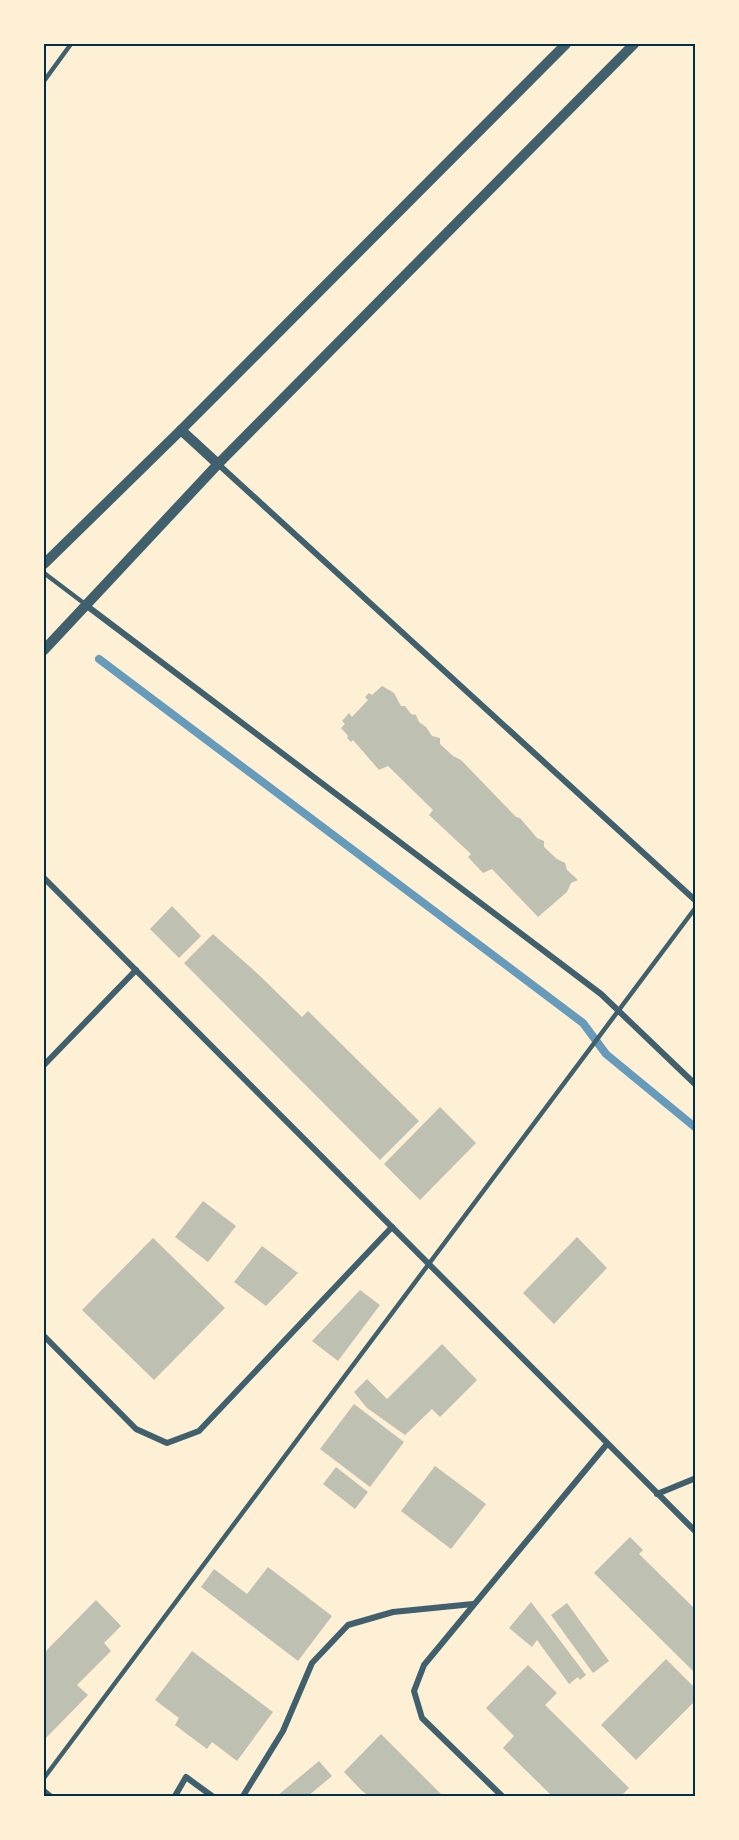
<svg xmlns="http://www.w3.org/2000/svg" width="739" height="1840" font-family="'Work Sans',sans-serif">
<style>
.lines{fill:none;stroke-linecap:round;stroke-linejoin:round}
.stream{stroke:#669bbc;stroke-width:8}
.building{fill:#bec0b2}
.service{stroke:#3f606c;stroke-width:4.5}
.minor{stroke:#3f606c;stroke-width:6}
.tertiary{stroke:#3f606c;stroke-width:10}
.neatline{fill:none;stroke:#003049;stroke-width:2}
</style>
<rect width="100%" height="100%" fill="#fdf0d5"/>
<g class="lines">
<path class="stream" d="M99 659 583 1023 606 1054 696 1128"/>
</g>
<g class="building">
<path d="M382 686 394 693 401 706H405L411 714 416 715 419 722 426 727 432 736 440 738V744L453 756 461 760 516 817 520 818 537 838 544 841V847L557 859 565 863 567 870 578 880 571 883 567 892 538 917 492 869 483 873 468 857 471 854 429 815 433 810 388 766 379 770 353 740 351 742 347 738 348 736 341 728 345 724 342 721 349 713 352 717 368 700 365 697 369 693 372 695Z"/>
<path d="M172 906 201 936 179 958 150 929Z"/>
<path d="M213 934 259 975 302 1017 308 1011 419 1121 380 1160 184 963Z"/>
<path d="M440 1107 476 1143 420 1200 384 1164Z"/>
<path d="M203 1201 236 1226 208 1262 175 1237Z"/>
<path d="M577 1237 607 1268 554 1324 523 1293Z"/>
<path d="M153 1238 225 1308 154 1380 82 1310Z"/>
<path d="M262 1246 298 1273 266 1306 234 1282Z"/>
<path d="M360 1290 380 1305 338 1361 312 1341Z"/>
<path d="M442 1344 477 1380 440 1417 432 1409 405 1435 367 1408 354 1392 367 1379 387 1399Z"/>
<path d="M354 1404 404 1442 370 1487 320 1449Z"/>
<path d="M435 1466 486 1504 451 1549 401 1511Z"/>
<path d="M336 1467 368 1492 355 1509 323 1484Z"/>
<path d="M630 1537 643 1550 639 1554 696 1610V1674L594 1573Z"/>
<path d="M268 1567 332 1616 298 1661 201 1587 214 1569 247 1594Z"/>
<path d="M96 1600 121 1626 104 1643 111 1651 77 1685 88 1695 44 1740V1653Z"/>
<path d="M531 1602 586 1675 580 1680 578 1677 569 1684 537 1640 532 1647 509 1628Z"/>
<path d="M567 1603 609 1661 593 1673 551 1615Z"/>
<path d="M192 1651 273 1712 237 1761 212 1742 207 1749 175 1725 179 1718 155 1700Z"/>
<path d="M666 1659 696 1689V1700L636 1760 601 1725Z"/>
<path d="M528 1665 557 1693 545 1705 629 1788 621 1796H552L503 1748 514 1736 486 1708Z"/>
<path d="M381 1734 443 1796H369L361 1790 344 1772Z"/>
<path d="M319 1761 332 1776 308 1796H277Z"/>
</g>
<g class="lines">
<g class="service">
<path d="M44 81 71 44"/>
<path d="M44 573 85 604"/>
<path d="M44 1778 696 907"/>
</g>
<g class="minor">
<path d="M218 464 696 901"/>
<path d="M87 606 601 994 696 1085"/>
<path d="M44 878 696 1532"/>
<path d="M44 1065 136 970"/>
<path d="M44 1336 136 1429 167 1443 199 1431 392 1227"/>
<path d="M657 1494 696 1478"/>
<path d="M44 1791 50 1796"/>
<path d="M175 1796 186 1777 212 1796"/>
<path d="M243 1796 283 1731 312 1663 348 1625 393 1612 473 1604"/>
<path d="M502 1796 422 1718 414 1691 424 1665 607 1444"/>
</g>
<g class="tertiary">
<path d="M181 430 218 464"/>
<path d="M44 564 181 430 566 44"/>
<path d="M44 650 218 464 634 44"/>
</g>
</g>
<rect width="739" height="1840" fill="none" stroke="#fdf0d5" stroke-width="90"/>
<rect x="45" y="45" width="649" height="1750" class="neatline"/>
</svg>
